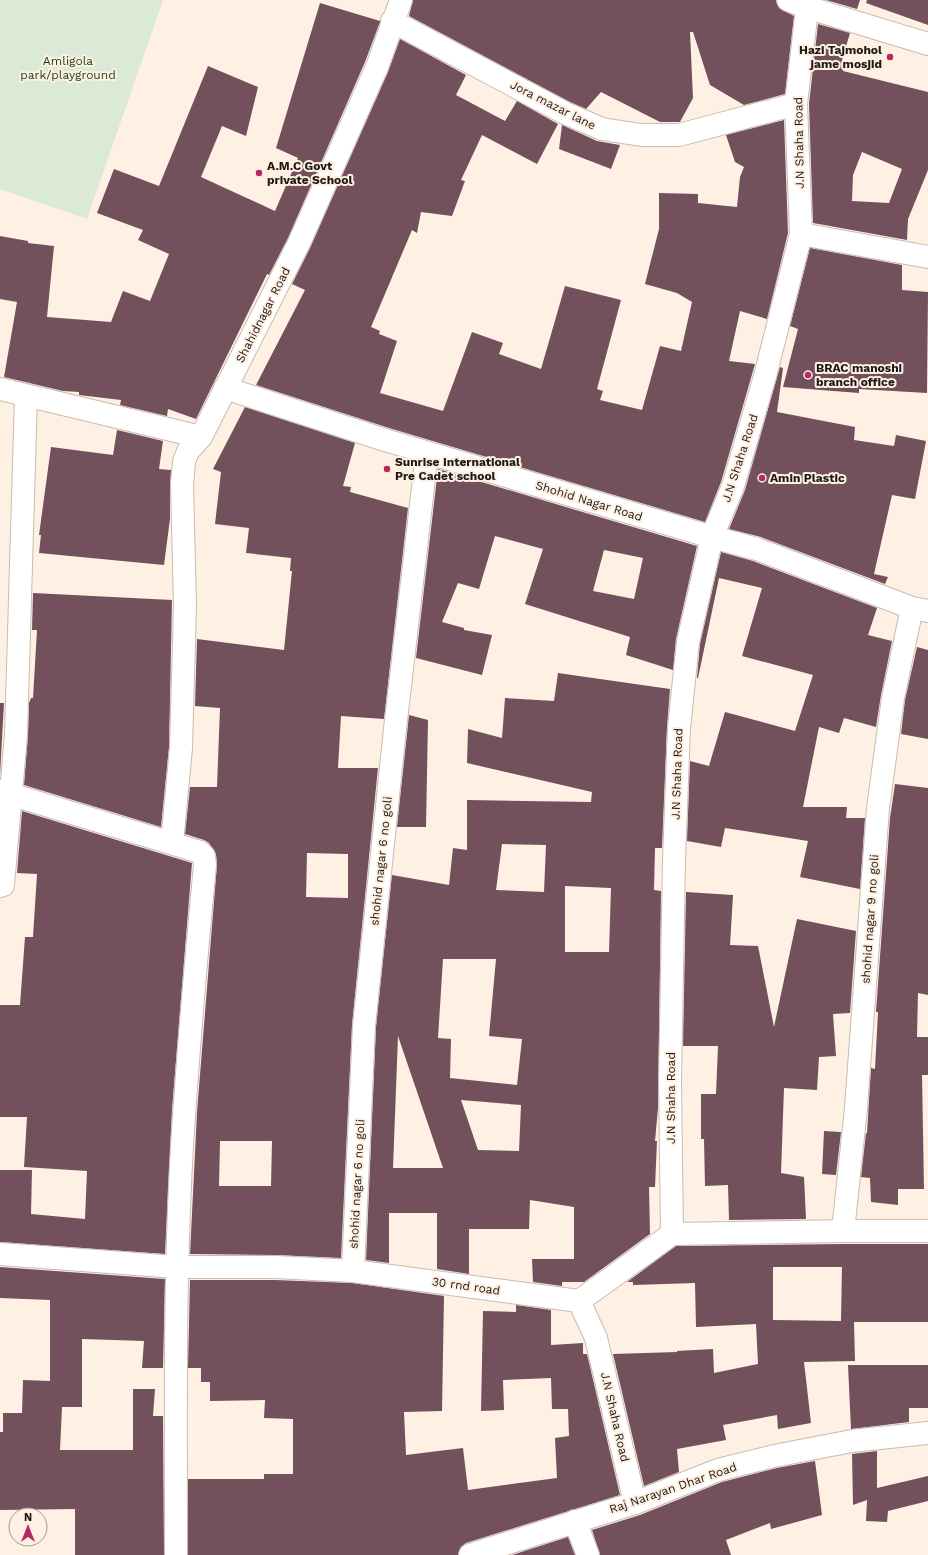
<svg xmlns="http://www.w3.org/2000/svg" width="928" height="1555" font-family="'Work Sans',sans-serif">
<style>
.green{fill:#daead6}
.building{fill:#72505c;fill-rule:evenodd}
.lines{fill:none;stroke-linecap:round;stroke-linejoin:round}
.street-casing{stroke:#c9bcaf;stroke-width:24}
.street{stroke:#fff;stroke-width:22}
.poi-dot{fill:#b52962;stroke:#fef0e2;stroke-width:1.5}
.labels{text-anchor:middle;dominant-baseline:central;stroke-width:4;stroke-linejoin:round;paint-order:stroke}
.poi-label{font-size:12px;font-weight:bold;fill:#1e1914;stroke:#fef0e2;text-anchor:start}
.park-label{font-size:12px;fill:#21431a;stroke:#fef0e2}
.street-label{font-size:12px;fill:#1e1914;stroke:#fef0e2}
</style>
<rect width="100%" height="100%" fill="#fef0e2"/>
<path class="green" d="M0 0H163L87 219 0 189Z"/>
<g class="building">
<path d="M413 0H776L779 8 794 16 785 94 744 105 710 85 693 32H690L693 98 680 122H660L601 92 586 109 570 102 409 16Z"/>
<path d="M826 0H860L857 9Z"/>
<path d="M867 0H928V25L866 3Z"/>
<path d="M320 3 380 21V22L365 62 288 238 269 275 267 274 196 419 168 409 167 416 120 405 121 400 79 395V392L63 391 4 377 17 302 0 299V236L28 241V243L54 246 47 317 111 322 123 291 150 301 169 254 138 240 143 230 97 213 114 169 159 186 208 66 258 87 246 136 222 126 201 177 275 211 298 158 276 148Z"/>
<path d="M818 24 850 33 842 60 845 61 843 71 928 92V170L908 219 907 240 813 223 809 104ZM862 152 902 169 889 203 852 201 853 175Z"/>
<path d="M400 39 466 75 456 95 505 121 517 101 558 124 537 164 482 135 461 180 465 181 452 216 421 212 417 233 412 230 371 327 380 331 379 334 397 341 380 393 443 411 472 332 503 343 499 354 541 369 565 286 621 300 597 389 603 391 600 400 642 410 660 346 681 351 692 302 677 293 645 284 659 229V193L698 194V203L737 207 740 177 744 167 735 162 726 135 784 120 788 233 767 319 740 311 729 361 755 364 721 482 705 522 389 428 256 385 305 290 292 284 310 248 388 72Z"/>
<path d="M562 125 597 141 620 145 611 169 559 149Z"/>
<path d="M810 248 902 265V290L928 292 927 393 859 389V393L783 387 798 329 790 326Z"/>
<path d="M780 367 783 368 777 412 855 427 854 440 894 446 896 435 926 441 915 499 892 495 874 574 888 577 885 584 761 537 729 529 745 490Z"/>
<path d="M245 407 355 443 343 486 351 487 350 492 408 508 384 719 341 716 338 768H378L352 1025 341 1258 276 1255 190 1254 197 1112 217 864 216 854 209 843 204 840 185 834 190 787H217L220 708 195 706 197 639 284 650 292 571H290L291 558 246 553 249 528 215 524 221 472 213 469ZM307 853 348 854V898L306 897ZM220 1141H272L271 1186H219Z"/>
<path d="M117 430 163 441 159 469 171 470 170 484V519L164 565 39 553 41 535H39L51 447 113 455Z"/>
<path d="M438 469 697 546 676 639 673 670 626 655 630 637 525 604 543 549 495 536 479 589 458 583 442 622 464 628V630L492 635 482 675 416 658ZM604 550 643 558 634 599 593 591Z"/>
<path d="M721 552 753 561 877 608 868 635 892 641 881 695 876 727 844 718 839 733 819 727 803 807H847L846 818H865L860 889 800 877 808 841 725 828 721 847 687 841 690 761 709 766 725 712 795 731 813 675 742 656 762 588 719 578 698 678H697L700 644Z"/>
<path d="M33 593 172 600 169 747 161 827 24 785 28 736 29 703 31 698H33L37 630H32Z"/>
<path d="M917 647 928 650V739L901 734 905 700Z"/>
<path d="M558 673 670 689 667 727 662 848H655L654 890 661 891 658 1108 655 1141H657L655 1187H649L650 1234 584 1282H562V1286L533 1282 532 1259H574V1207L530 1200 529 1229H469V1274L437 1269V1213H389V1263L366 1260 376 1027 392 875 449 885 453 848 467 850V800L591 802 592 792 467 763 468 729 502 738 505 698 554 701ZM502 844 546 845 544 892 496 890ZM565 886 611 888 609 952H565ZM443 959H496L489 1036 522 1039 517 1085 450 1078 451 1039 438 1038ZM398 1036 443 1168H393ZM461 1100 521 1105 519 1151 478 1150Z"/>
<path d="M0 703H4L0 775Z"/>
<path d="M409 715 428 720 426 827H397Z"/>
<path d="M895 784 928 788V995L918 993 917 1037H928V1075H922L924 1189H898V1205L871 1202 870 1178 861 1177 866 1133H867L871 1068 875 1069 878 1012H876L890 818Z"/>
<path d="M22 811 192 863 172 1110 165 1254 0 1242V1170H32L31 1214 85 1219 87 1171 24 1167 27 1117H0V1005H20L25 937H33L37 874 17 873Z"/>
<path d="M686 892 733 895 730 945 758 946 774 1027 797 919 856 931 850 1013 833 1014 836 1056 819 1057 817 1090 784 1088 781 1173 804 1177 806 1219 729 1220 728 1185 705 1186 704 1139H701V1094H716L718 1046H683Z"/>
<path d="M824 1131 841 1132 836 1175 822 1174Z"/>
<path d="M843 1244H928V1322H854L855 1361 804 1362 811 1423 778 1429 777 1415 723 1425 726 1440 677 1449 679 1472 644 1486 613 1354 677 1352V1351L713 1349 714 1373 758 1364 756 1324 696 1327 695 1283 633 1285V1282H627L676 1246ZM773 1267H842L841 1321 773 1320Z"/>
<path d="M0 1267 165 1279 163 1368H142L144 1341 82 1339V1407H62L60 1450H133V1389H155L153 1416H163L164 1555H75V1509L0 1510V1432H3V1413H22L23 1380 50 1381V1300L0 1298Z"/>
<path d="M190 1280H275L352 1283 444 1296 442 1411 404 1412 406 1455 463 1448 468 1490 557 1478 555 1438 569 1436 568 1409H552L551 1378 503 1380 504 1410 481 1411 483 1311 516 1312V1305L551 1310V1345L583 1343V1354H587L620 1495 466 1543 461 1547 458 1555H188V1479H264V1474H293V1419L264 1418 265 1400 210 1401V1382H201V1368H188Z"/>
<path d="M848 1365H928V1408H909V1422L851 1429Z"/>
<path d="M877 1451V1488L928 1476V1501L888 1511 887 1522 866 1521 867 1500 853 1505 852 1454Z"/>
<path d="M815 1461 822 1515 771 1529 770 1523 726 1540 731 1555H600L592 1530 640 1515 722 1482 777 1468Z"/>
<path d="M568 1537 575 1555H512Z"/>
</g>
<g class="lines">
<g class="street-casing">
<g id="street">
<path d="M788 0 806 7 928 44"/>
<path d="M392 21 565 113 602 129 641 135H679L796 104"/>
<path d="M801 234 928 257"/>
<path d="M225 388 385 440 712 537 757 549 912 608 928 611"/>
<path d="M0 389 201 437 299 243 377 67 401 0"/>
<path d="M0 791 200 852 204 856 205 865C196 959 188 1052 182 1146 174 1282 176 1419 176 1555"/>
<path d="M172 843 181 748 185 606 182 484 184 462 188 451 201 437"/>
<path d="M0 886 3 885 16 735 26 396"/>
<path d="M843 1231 856 1108 878 808 893 698 912 608"/>
<path d="M672 1234 843 1231H928"/>
<path d="M0 1254 177 1267H275L353 1271 579 1301"/>
<path d="M353 1271 364 1026 395 729 427 453"/>
<path d="M635 1503 596 1338 579 1301 672 1234 670 1082 674 860 679 728 688 642 712 537 733 486 765 376 801 234 796 104 808 0"/>
<path d="M575 1521 588 1555"/>
<path d="M470 1555 635 1503 718 1470 774 1456 852 1441 928 1433"/>
</g>
</g>
<use href="#street" class="street"/>
</g>
<g class="poi-dot">
<circle cx="890" cy="57" r="4"/>
<circle cx="259" cy="173" r="4"/>
<circle cx="808" cy="375" r="4"/>
<circle cx="387" cy="469" r="4"/>
<circle cx="762" cy="478" r="4"/>
</g>
<g class="labels">
<g class="poi-label">
<text x="882" y="50" text-anchor="end">Hazi Tajmohol<tspan x="882" dy="14">jame mosjid</tspan></text>
<text x="267" y="166">A.M.C Govt<tspan x="267" dy="14">private School</tspan></text>
<text x="816" y="368">BRAC manoshi<tspan x="816" dy="14">branch office</tspan></text>
<text x="395" y="462">Sunrise International<tspan x="395" dy="14">Pre Cadet school</tspan></text>
<text x="770" y="478">Amin Plastic</text>
</g>
<g class="park-label">
<text x="68" y="61">Amligola<tspan x="68" dy="14">park/playground</tspan></text>
</g>
<g class="street-label">
<text transform="translate(553 105) rotate(27)">Jora mazar lane</text>
<text transform="translate(799 143) rotate(-91)">J.N Shaha Road</text>
<text transform="translate(263 315) rotate(-63)">Shahidnagar Road</text>
<text transform="translate(740 458) rotate(-72)">J.N Shaha Road</text>
<text transform="translate(589 501) rotate(17)">Shohid Nagar Road</text>
<text transform="translate(677 774) rotate(-88)">J.N Shaha Road</text>
<text transform="translate(381 861) rotate(-84)">shohid nagar 6 no goli</text>
<text transform="translate(870 919) rotate(-86)">shohid nagar 9 no goli</text>
<text transform="translate(671 1098) rotate(-90)">J.N Shaha Road</text>
<text transform="translate(357 1184) rotate(-87)">shohid nagar 6 no goli</text>
<text transform="translate(466 1286) rotate(8)">30 rnd road</text>
<text transform="translate(615 1417) rotate(77)">J.N Shaha Road</text>
<text transform="translate(673 1488) rotate(-19)">Raj Narayan Dhar Road</text>
</g>
</g>
<g transform="translate(28 1527)"><circle r="19" fill="#fef0e2" stroke="#a49a90"/>
<path d="M0-3L7 15L0 10L-7 15Z" fill="#b52962"/>
<text y="-6" font-size="11" font-weight="bold" text-anchor="middle" fill="#1e1914">N</text>
</g>
</svg>
